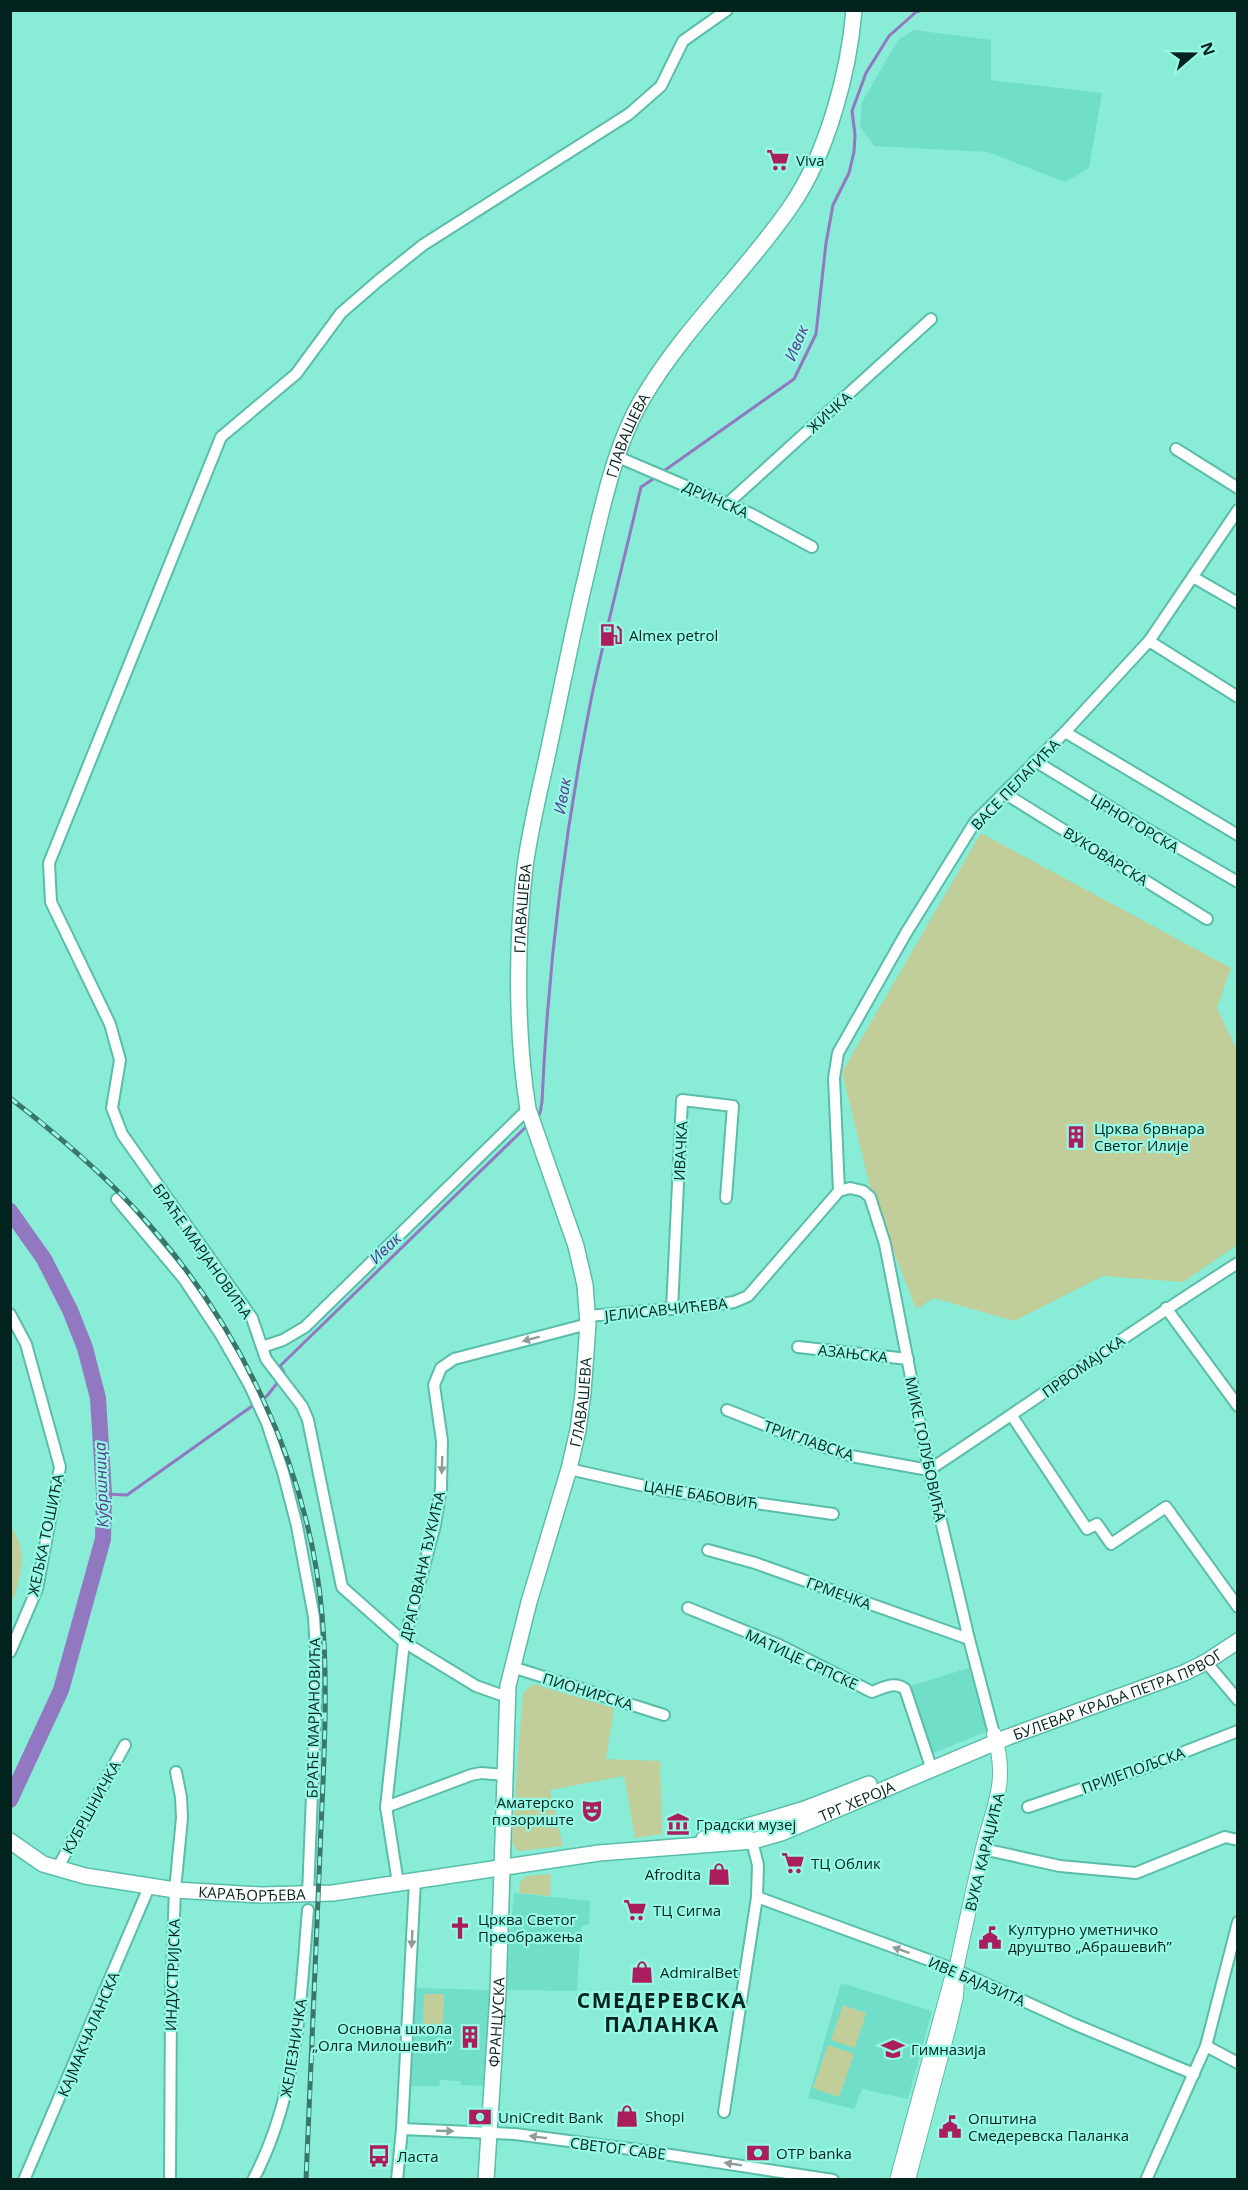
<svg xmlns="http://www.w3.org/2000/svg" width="1248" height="2190" font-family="'Open Sans',sans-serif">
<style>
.built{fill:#71deca}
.green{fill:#c1ce99}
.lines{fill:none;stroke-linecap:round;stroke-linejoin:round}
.stream{stroke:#9178c0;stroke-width:3}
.river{stroke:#9178c0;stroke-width:16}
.minor-casing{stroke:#59bdaa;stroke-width:14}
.tertiary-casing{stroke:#59bdaa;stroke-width:16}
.secondary-casing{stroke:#59bdaa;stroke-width:18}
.minor{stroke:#fff;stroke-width:10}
.tertiary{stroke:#fff;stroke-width:14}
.secondary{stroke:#fff;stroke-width:15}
.rail-casing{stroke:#3a776b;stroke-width:5}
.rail{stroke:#96f9e5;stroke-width:3;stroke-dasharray:9;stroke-linecap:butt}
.oneway{fill:#8e9c9a}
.labels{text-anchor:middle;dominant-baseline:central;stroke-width:4.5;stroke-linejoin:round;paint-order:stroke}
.poi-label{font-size:15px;fill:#03241e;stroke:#96f9e5;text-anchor:start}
.street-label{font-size:15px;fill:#03241e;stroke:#96f9e5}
.water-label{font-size:16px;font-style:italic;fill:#5a368d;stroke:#96f9e5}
.district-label{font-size:21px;font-weight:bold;letter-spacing:1.5px;fill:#03241e;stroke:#96f9e5}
</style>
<rect width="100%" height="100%" fill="#88ecd7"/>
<g class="built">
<path d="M914 30 991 40V80L1102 93 1089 168 1065 182 988 152 874 146 860 126 862 102 898 40Z"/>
<path d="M972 1667 988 1731 931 1754 907 1687Z"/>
<path d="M514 1893 590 1901 589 1924 581 1926 577 1991 505 1990Z"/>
<path d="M841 1983 932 2011 908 2099 862 2089 854 2109 808 2098Z"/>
<path d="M416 1988 491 1990 489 2086 461 2085V2081L440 2080 439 2086H411Z"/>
</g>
<g class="green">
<path d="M981 833 1231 968 1217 1008 1237 1050V1245L1183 1282 1103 1276 1014 1321 934 1298 916 1309 873 1199 842 1072Z"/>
<path d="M11 1527C30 1553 20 1578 11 1606Z"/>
<path d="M533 1684 614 1708 606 1759 660 1761 662 1834 635 1838 624 1776 550 1790 563 1846 519 1851 513 1845 512 1836 523 1693Z"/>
<path d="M551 1874 550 1896 519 1893 520 1882 526 1876Z"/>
<path d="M424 1994H444L443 2028H423Z"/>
<path d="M843 2005 866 2013 855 2048 831 2040Z"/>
<path d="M828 2045 854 2054 839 2097 813 2088Z"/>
</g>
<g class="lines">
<g class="stream">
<path d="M661 473 794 379 816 334 826 243 833 205 849 173 854 152 855 135 852 111 866 73 889 36 916 12 922 10"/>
<path d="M537 1118 540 1113 542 1102C548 966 565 829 592 695 607 625 625 556 641 487L656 477"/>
<path d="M282 1376 284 1372 280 1366 529 1124"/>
<path d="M260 1400 267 1396 278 1382"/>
<path d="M104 1494 127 1495 255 1404"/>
</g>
<path class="river" d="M10 1211 44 1259 70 1310 85 1348 98 1398 104 1494 103 1539 61 1690 10 1800"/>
<g class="minor-casing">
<g id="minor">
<path d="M1176 449 1238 488"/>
<path d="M618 457 751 514 812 547"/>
<path d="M727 504 931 319"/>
<path d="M1193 577 1238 603"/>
<path d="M1149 641 1238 697"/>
<path d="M1065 732 1238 835"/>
<path d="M1035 761 1128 818 1238 882"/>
<path d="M1004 793 1207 919"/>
<path d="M839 1191 834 1078 838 1053 906 933 975 822 1065 732 1149 641 1238 510"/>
<path d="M839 1191 850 1188 863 1191 870 1197 885 1244 929 1470 969 1639 994 1734"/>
<path d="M117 1199 184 1279 221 1335 249 1384 267 1423 283 1472 297 1526 314 1617 317 1668 308 1895"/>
<path d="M1166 1308 1238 1406"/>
<path d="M672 1309 682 1100 733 1106 726 1198"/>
<path d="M10 1314 26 1344 60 1467 37 1589 10 1652"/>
<path d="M588 1316 715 1305 734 1302 748 1296 839 1191"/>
<path d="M262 1347 283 1340 305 1327 528 1109"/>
<path d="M798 1347 908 1359"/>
<path d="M727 1410 790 1435 851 1456 929 1470C1033 1402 1133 1329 1238 1263"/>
<path d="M1012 1416 1087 1529 1097 1524 1111 1544 1166 1507 1238 1607"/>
<path d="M569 1469 662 1490 833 1514"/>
<path d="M708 1550 755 1563 969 1639"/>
<path d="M688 1608 779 1645 872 1692C883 1688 894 1681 905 1689L932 1770"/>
<path d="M1206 1662 1238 1700"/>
<path d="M512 1667 664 1715"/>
<path d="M507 1697 476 1686 404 1642 342 1587 308 1420 302 1406 266 1359 252 1318 122 1134 112 1108 120 1060 110 1024 51 902 49 863 221 437 296 374 341 313 378 281 423 245 629 114 661 86 683 41 727 10"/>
<path d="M386 1807 471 1775 481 1773 506 1775"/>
<path d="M1028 1807 1143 1768 1238 1731"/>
<path d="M983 1849 1060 1866 1136 1873 1225 1837 1238 1840"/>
<path d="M57 1869 125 1745"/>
<path d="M398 1883 386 1807 404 1642 435 1525 441 1488 442 1441 434 1385 441 1368 454 1359 588 1324"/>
<path d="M757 1897 956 1970 1074 2024 1194 2074"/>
<path d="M1206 2046 1238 2063"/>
<path d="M724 2112 757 1897 758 1865 751 1837"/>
<path d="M402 2129 515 2134 638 2150 833 2180"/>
<path d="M24 2180 149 1887"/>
<path d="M170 2180 171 1995 175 1890 182 1818 181 1797 176 1772"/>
<path d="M253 2180C298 2095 300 2003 308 1910"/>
<path d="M397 2180 402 2129 415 1881"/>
<path d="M1146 2180 1206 2046 1238 1922"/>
</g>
</g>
<g class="tertiary-casing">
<g id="tertiary">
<path d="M897 2180 951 1981 956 1970C964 1931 973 1891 982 1852 993 1806 1009 1783 994 1734"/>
<path d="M908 2180 949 2026 956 1996 957 1978"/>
</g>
</g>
<g class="secondary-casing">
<g id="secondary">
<path d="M704 1839 805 1809 869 1784"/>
<path id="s1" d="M10 1841 43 1864 85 1876 175 1890 261 1895 333 1893 599 1853 753 1841 781 1833 1008 1737 1184 1673 1206 1662 1238 1641"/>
<path id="s2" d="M486 2180 498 1993 508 1686 529 1602 569 1469 578 1430 583 1393 588 1324 585 1285 576 1246 528 1109C516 1034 516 943 525 867 530 830 539 793 547 757 559 701 570 645 583 589 598 528 611 451 643 398 684 328 746 272 791 206 827 154 849 72 854 10"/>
</g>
</g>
<use href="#minor" class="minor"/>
<use href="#tertiary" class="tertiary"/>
<use href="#secondary" class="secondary"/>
<g class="rail-casing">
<path id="rail" d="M10 1098C54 1132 97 1168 135 1209 236 1317 309 1465 322 1614 329 1692 323 1773 320 1852 316 1961 311 2070 306 2180"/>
</g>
<use href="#rail" class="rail"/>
</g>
<defs><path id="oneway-solid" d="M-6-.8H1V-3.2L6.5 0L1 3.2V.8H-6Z" transform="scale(1.5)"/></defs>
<g class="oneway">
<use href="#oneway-solid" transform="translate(531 1339) rotate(165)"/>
<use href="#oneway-solid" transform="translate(442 1465) rotate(92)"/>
<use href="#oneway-solid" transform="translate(412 1939) rotate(93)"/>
<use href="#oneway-solid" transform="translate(901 1950) rotate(-160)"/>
<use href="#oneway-solid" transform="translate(445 2131) rotate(2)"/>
<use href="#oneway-solid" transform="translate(538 2137) rotate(-173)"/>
<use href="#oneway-solid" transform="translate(733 2164) rotate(-171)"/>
</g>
<defs>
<g id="supermarket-bare" transform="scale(1.8)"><path d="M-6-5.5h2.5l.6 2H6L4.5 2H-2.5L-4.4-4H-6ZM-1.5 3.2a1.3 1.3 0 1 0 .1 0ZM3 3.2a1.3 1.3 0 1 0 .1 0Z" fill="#aa1d5e" stroke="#96f9e5" stroke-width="2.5" paint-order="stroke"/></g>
<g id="fuel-bare" transform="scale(1.8)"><path d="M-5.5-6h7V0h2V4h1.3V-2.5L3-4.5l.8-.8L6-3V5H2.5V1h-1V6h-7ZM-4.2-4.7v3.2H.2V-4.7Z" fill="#aa1d5e" stroke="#96f9e5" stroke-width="2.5" paint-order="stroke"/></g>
<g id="building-bare" transform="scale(1.8)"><path d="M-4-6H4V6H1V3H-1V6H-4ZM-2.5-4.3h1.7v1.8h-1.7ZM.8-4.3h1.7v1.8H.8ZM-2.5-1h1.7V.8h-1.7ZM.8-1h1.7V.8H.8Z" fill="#aa1d5e" stroke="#96f9e5" stroke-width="2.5" paint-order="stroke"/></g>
<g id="theatre-bare" transform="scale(1.8)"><path d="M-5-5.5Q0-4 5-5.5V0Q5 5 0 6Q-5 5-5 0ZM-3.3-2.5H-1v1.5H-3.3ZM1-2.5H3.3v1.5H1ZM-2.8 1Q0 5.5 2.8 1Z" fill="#aa1d5e" stroke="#96f9e5" stroke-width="2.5" paint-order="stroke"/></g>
<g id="museum-bare" transform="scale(1.8)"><path d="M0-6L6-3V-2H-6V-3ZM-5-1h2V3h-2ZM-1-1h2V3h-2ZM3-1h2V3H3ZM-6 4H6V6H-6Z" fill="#aa1d5e" stroke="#96f9e5" stroke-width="2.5" paint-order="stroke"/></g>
<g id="shop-bare" transform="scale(1.8)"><path d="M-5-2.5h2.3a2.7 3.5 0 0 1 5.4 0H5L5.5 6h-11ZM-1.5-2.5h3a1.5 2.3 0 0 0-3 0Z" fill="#aa1d5e" stroke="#96f9e5" stroke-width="2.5" paint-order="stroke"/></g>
<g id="church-bare" transform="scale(1.8)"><path d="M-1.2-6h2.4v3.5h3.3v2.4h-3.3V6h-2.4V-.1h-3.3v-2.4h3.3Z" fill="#aa1d5e" stroke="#96f9e5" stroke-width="2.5" paint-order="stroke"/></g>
<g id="civic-bare" transform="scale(1.8)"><path d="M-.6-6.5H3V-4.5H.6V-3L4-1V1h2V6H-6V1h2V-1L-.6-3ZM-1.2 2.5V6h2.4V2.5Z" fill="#aa1d5e" stroke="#96f9e5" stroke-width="2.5" paint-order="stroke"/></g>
<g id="school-bare" transform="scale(1.8)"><path d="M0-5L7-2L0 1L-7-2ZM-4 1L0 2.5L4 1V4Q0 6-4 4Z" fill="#aa1d5e" stroke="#96f9e5" stroke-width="2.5" paint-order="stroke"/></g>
<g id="bank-bare" transform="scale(1.8)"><path d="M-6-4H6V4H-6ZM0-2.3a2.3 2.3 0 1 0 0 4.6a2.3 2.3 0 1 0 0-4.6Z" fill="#aa1d5e" stroke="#96f9e5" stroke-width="2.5" paint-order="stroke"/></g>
<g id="bus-bare" transform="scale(1.8)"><path d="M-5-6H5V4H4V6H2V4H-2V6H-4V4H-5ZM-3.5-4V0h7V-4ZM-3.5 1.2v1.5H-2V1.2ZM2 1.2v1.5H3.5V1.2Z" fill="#aa1d5e" stroke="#96f9e5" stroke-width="2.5" paint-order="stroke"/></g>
</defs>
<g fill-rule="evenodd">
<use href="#supermarket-bare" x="778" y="160"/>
<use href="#fuel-bare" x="611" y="635"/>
<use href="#building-bare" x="1076" y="1137"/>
<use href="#theatre-bare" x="592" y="1811"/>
<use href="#museum-bare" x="678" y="1824"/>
<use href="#supermarket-bare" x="793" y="1863"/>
<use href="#shop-bare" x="719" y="1874"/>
<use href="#supermarket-bare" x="635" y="1910"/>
<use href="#church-bare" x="460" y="1928"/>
<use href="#civic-bare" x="990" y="1938"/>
<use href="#shop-bare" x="642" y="1972"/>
<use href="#building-bare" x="470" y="2037"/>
<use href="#school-bare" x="893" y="2049"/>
<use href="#shop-bare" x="627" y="2116"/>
<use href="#bank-bare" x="480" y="2117"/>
<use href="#civic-bare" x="950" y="2127"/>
<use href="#bank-bare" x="758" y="2153"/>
<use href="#bus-bare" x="379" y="2156"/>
</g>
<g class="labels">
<g class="poi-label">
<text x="796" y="160">Viva</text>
<text x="629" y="635">Almex petrol</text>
<text x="1094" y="1128">Црква брвнара<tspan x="1094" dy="17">Светог Илије</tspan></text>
<text x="574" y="1802" text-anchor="end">Аматерско<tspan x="574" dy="17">позориште</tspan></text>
<text x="696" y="1824">Градски музеј</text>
<text x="811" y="1863">ТЦ Облик</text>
<text x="701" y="1874" text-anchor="end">Afrodita</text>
<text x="653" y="1910">ТЦ Сигма</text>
<text x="478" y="1919">Црква Светог<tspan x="478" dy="17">Преображења</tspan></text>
<text x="1008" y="1929">Културно уметничко<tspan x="1008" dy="17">друштво „Абрашевић”</tspan></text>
<text x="660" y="1972">AdmiralBet</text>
<text x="452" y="2028" text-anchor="end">Основна школа<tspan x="452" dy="17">„Олга Милошевић”</tspan></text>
<text x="911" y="2049">Гимназија</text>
<text x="645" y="2116">Shopi</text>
<text x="498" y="2117">UniCredit Bank</text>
<text x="968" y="2118">Општина<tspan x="968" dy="17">Смедеревска Паланка</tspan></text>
<text x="776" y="2153">OTP banka</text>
<text x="397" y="2156">Ласта</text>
</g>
<g class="street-label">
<text transform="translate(829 412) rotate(-42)">ЖИЧКА</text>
<text stroke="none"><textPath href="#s2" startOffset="1778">ГЛАВАШЕВА</textPath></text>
<text transform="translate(716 499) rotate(24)">ДРИНСКА</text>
<text transform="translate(1015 784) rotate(-46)">ВАСЕ ПЕЛАГИЋА</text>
<text transform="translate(1135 823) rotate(31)">ЦРНОГОРСКА</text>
<text transform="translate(1106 856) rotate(32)">ВУКОВАРСКА</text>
<text stroke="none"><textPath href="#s2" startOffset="1292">ГЛАВАШЕВА</textPath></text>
<text transform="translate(680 1151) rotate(-87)">ИВАЧКА</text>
<text transform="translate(203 1251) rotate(55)">БРАЋЕ МАРЈАНОВИЋА</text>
<text transform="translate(666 1309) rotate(-6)">ЈЕЛИСАВЧИЋЕВА</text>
<text transform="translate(853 1353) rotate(6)">АЗАЊСКА</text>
<text transform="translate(1083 1366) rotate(-35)">ПРВОМАЈСКА</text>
<text stroke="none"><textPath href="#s2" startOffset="788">ГЛАВАШЕВА</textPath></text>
<text transform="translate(809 1440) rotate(19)">ТРИГЛАВСКА</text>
<text transform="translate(926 1449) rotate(78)">МИКЕ ГОЛУБОВИЋА</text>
<text transform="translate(701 1494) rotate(9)">ЦАНЕ БАБОВИЋ</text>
<text transform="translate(45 1535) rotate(-78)">ЖЕЉКА ТОШИЋА</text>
<text transform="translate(422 1566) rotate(-77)">ДРАГОВАНА ЂУКИЋА</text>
<text transform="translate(839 1593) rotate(20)">ГРМЕЧКА</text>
<text transform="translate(802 1659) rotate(25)">МАТИЦЕ СРПСКЕ</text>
<text transform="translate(588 1691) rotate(17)">ПИОНИРСКА</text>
<text stroke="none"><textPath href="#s1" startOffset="1150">БУЛЕВАР КРАЉА ПЕТРА ПРВОГ</textPath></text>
<text transform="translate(313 1718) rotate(-89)">БРАЋЕ МАРЈАНОВИЋА</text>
<text transform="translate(1133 1770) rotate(-20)">ПРИЈЕПОЉСКА</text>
<text stroke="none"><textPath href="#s1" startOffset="868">ТРГ ХЕРОЈА</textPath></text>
<text transform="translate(91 1807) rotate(-61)">КУБРШНИЧКА</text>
<text transform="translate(984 1852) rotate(-76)">ВУКА КАРАЏИЋА</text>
<text stroke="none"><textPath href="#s1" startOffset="252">КАРАЂОРЂЕВА</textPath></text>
<text transform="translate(172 1975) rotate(-88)">ИНДУСТРИЈСКА</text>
<text transform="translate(977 1981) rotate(23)">ИВЕ БАЈАЗИТА</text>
<text stroke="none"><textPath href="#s2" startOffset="158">ФРАНЦУСКА</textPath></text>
<text transform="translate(88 2034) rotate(-67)">КАЈМАКЧАЛАНСКА</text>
<text transform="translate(293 2048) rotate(-81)">ЖЕЛЕЗНИЧКА</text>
<text transform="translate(618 2148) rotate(7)">СВЕТОГ САВЕ</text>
</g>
<g class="water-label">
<text transform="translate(796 343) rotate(-67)">Ивак</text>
<text transform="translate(562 796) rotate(-80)">Ивак</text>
<text transform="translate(385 1248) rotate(-44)">Ивак</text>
<text transform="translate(101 1485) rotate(-92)">Кубршница</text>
</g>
<g class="district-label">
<text x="662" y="2000">СМЕДЕРЕВСКА<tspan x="662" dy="24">ПАЛАНКА</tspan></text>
</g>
</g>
<rect width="1248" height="2190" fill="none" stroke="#03241e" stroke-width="24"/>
<g transform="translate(1194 54) rotate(70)" stroke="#96f9e5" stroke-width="4.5" paint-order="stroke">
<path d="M0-4.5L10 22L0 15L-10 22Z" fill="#03241e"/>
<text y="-9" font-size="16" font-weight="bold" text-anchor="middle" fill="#03241e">N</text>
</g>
</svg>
